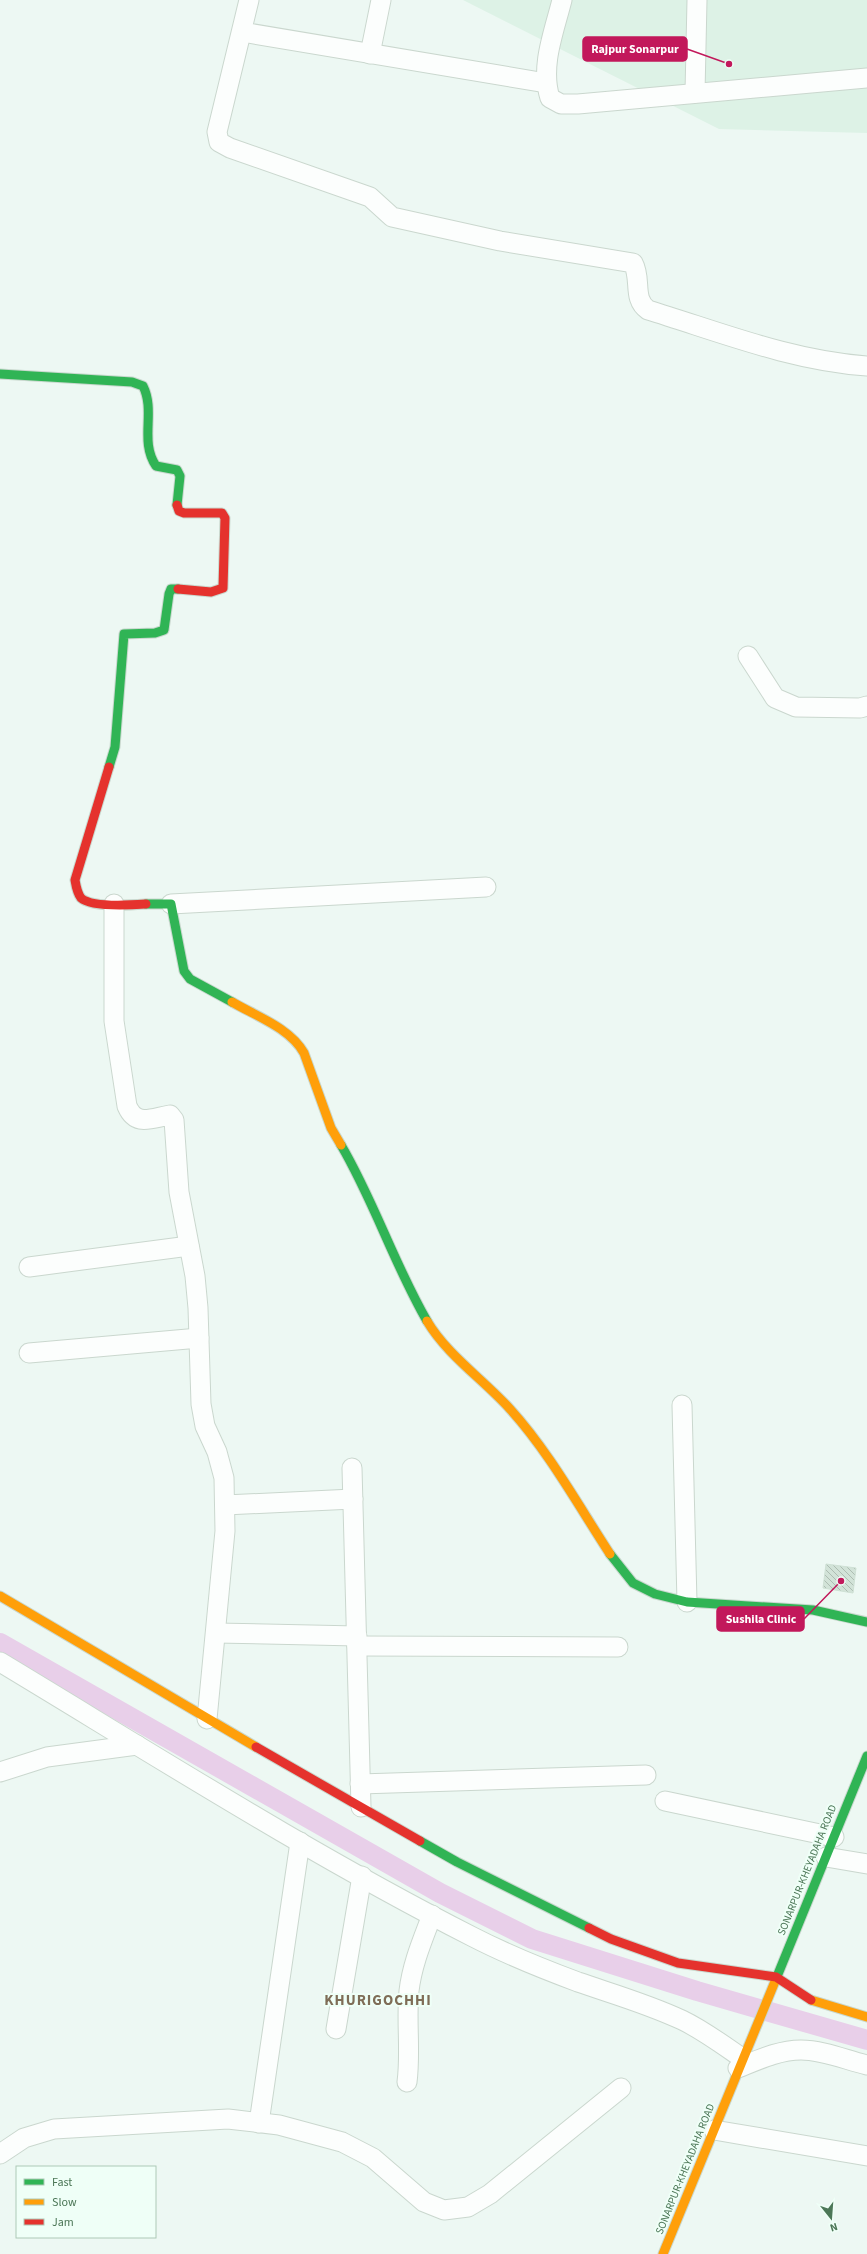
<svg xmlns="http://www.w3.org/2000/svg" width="867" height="2254" font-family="'Source Sans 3',sans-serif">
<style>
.residential{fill:#ddf2e6}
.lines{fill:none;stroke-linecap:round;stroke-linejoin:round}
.canal{stroke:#e8cfe9;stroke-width:20}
.building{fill:url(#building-back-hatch);stroke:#cfe1d5}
.street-casing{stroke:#cad7ce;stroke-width:21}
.fast-casing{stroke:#c9d8ce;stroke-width:11}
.slow-casing{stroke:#c9d8ce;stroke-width:11}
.jam-casing{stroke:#c9d8ce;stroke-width:11}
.street{stroke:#fcfefd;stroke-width:19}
.fast{stroke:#30b455;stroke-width:9}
.slow{stroke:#ff9f0a;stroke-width:9}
.jam{stroke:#e5322d;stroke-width:9}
.labels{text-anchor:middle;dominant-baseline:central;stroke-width:4;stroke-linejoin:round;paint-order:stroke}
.street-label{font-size:11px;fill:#4c7757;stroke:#effff7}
.district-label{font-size:15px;font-weight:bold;letter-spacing:1px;fill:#7f6d57;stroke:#effff7}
.leader{fill:none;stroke:#c2185b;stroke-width:1.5}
.callout-dot{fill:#c2185b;stroke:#effff7;stroke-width:1.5}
.callout{fill:#c2185b;stroke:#c2185b;stroke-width:1.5}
.callout-label{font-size:12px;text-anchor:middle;font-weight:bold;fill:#fff}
</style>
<defs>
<pattern id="building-back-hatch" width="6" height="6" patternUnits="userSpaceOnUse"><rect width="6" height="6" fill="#d2e3d8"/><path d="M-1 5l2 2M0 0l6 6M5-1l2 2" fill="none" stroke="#adbdb2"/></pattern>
</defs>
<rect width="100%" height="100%" fill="#edf8f3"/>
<path class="residential" d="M463 0H867V133L719 129Z"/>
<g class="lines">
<path class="canal" d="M0 1643 440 1893 532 1939 697 1991 867 2040"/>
</g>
<path class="building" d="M826 1564 856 1568 853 1593 823 1588Z"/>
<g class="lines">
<g class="street-casing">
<g id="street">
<path d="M249 0 217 132 219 142 230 148 370 197 392 217 500 241 633 263C642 279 632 299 648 310 720 332 792 361 867 366"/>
<path d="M562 0C554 32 540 66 550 98L561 104H578L867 78"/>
<path d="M242 32 546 83"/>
<path d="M370 54 381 0"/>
<path d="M695 93 697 0"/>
<path d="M748 656 775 698 796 707 860 708 867 706"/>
<path d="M114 904V1021L127 1106C136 1127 151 1118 170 1115L174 1120 179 1192 195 1276 198 1308 201 1404 205 1426 217 1452 224 1478 225 1531 207 1719"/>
<path d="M171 904 486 887"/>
<path d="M29 1267 189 1246"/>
<path d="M29 1353 199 1338"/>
<path d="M682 1405 687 1602"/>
<path d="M352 1468 361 1807"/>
<path d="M225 1505 353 1499"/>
<path d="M216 1633 357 1636"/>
<path d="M357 1646 618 1647"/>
<path d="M0 1662C156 1756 310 1854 473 1937 506 1954 543 1969 578 1982 613 1994 648 2004 682 2020 703 2030 723 2045 742 2058"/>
<path d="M0 1772 47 1757 137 1745"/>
<path d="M360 1784 646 1775"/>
<path d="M665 1801 834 1837"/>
<path d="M826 1857 867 1864"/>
<path d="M336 2029 362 1876"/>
<path d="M738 2068C758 2060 779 2050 801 2050 823 2050 846 2060 867 2065"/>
<path d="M407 2082C411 2052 406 2021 409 1991 412 1964 423 1939 432 1915"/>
<path d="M259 2123 300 1842"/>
<path d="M714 2130 867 2156"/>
<path d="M0 2154 24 2138 54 2129 228 2119 279 2125 342 2142 373 2158 424 2202 444 2210 468 2207 490 2194 621 2088"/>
</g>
</g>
<g class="fast-casing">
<g id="fast">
<path d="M0 374 132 382 143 386C156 412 139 441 156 466L177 470 180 476 177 505"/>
<path d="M109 767 115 747 124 634 155 633 164 630 169 594 171 589H178"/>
<path d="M146 904H171L184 971 190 979 232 1002"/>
<path d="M341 1145C374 1201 394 1264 427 1321"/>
<path d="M610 1554 633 1583 655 1594 687 1602 813 1610 867 1622"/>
<path d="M420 1841 457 1862 589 1928"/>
<path d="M776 1979 867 1756"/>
</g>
</g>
<g class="slow-casing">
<g id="slow">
<path d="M232 1002C256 1016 290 1028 304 1053L331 1128 341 1145"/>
<path d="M427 1321C447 1355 484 1380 510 1409 549 1452 578 1505 610 1554"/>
<path d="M0 1596 256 1747"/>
<path d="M811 2000 867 2017"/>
<path d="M663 2254 776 1979"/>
</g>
</g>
<g class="jam-casing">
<g id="jam">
<path d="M177 505 179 511 184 513H222L225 518 223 588 211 592 178 589"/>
<path d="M109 767 75 880C76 886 77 893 81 898 92 908 132 905 146 904"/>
<path d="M256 1747 420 1841"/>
<path d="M589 1928 611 1939 678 1963 776 1977 811 2000"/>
</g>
</g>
<use href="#street" class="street"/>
<use href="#fast" class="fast"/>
<use href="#slow" class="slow"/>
<use href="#jam" class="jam"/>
</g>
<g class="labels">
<g class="street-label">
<text transform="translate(807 1870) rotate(-68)">SONARPUR-KHEYADAHA ROAD</text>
<text transform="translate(685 2169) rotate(-68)">SONARPUR-KHEYADAHA ROAD</text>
</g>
<g class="district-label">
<text x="378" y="2000">KHURIGOCHHI</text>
</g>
</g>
<path class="leader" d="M729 64L687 49M841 1581L804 1619"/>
<g class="callout-dot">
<circle cx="729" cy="64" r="4"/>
<circle cx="841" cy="1581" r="4"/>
</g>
<g class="callout">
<rect x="583" y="37" width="104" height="24" rx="4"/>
<rect x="717" y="1607" width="87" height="24" rx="4"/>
</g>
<g class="callout-label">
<text x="635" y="53">Rajpur Sonarpur</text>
<text x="761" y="1623">Sushila Clinic</text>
</g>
<rect x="16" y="2166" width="140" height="72" fill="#effff7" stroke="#aec9b7"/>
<rect x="24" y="2179" width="20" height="6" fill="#30b455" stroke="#aec9b7"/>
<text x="52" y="2186" font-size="12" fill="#4c7757">Fast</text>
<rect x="24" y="2199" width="20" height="6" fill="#ff9f0a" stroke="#aec9b7"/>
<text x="52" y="2206" font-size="12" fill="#4c7757">Slow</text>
<rect x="24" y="2219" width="20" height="6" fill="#e5322d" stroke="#aec9b7"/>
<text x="52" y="2226" font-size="12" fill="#4c7757">Jam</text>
<g transform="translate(831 2218) rotate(163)" stroke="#effff7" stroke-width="3" paint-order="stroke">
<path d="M0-3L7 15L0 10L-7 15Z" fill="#4c7757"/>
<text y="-6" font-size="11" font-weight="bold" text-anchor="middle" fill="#4c7757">N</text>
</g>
</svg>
